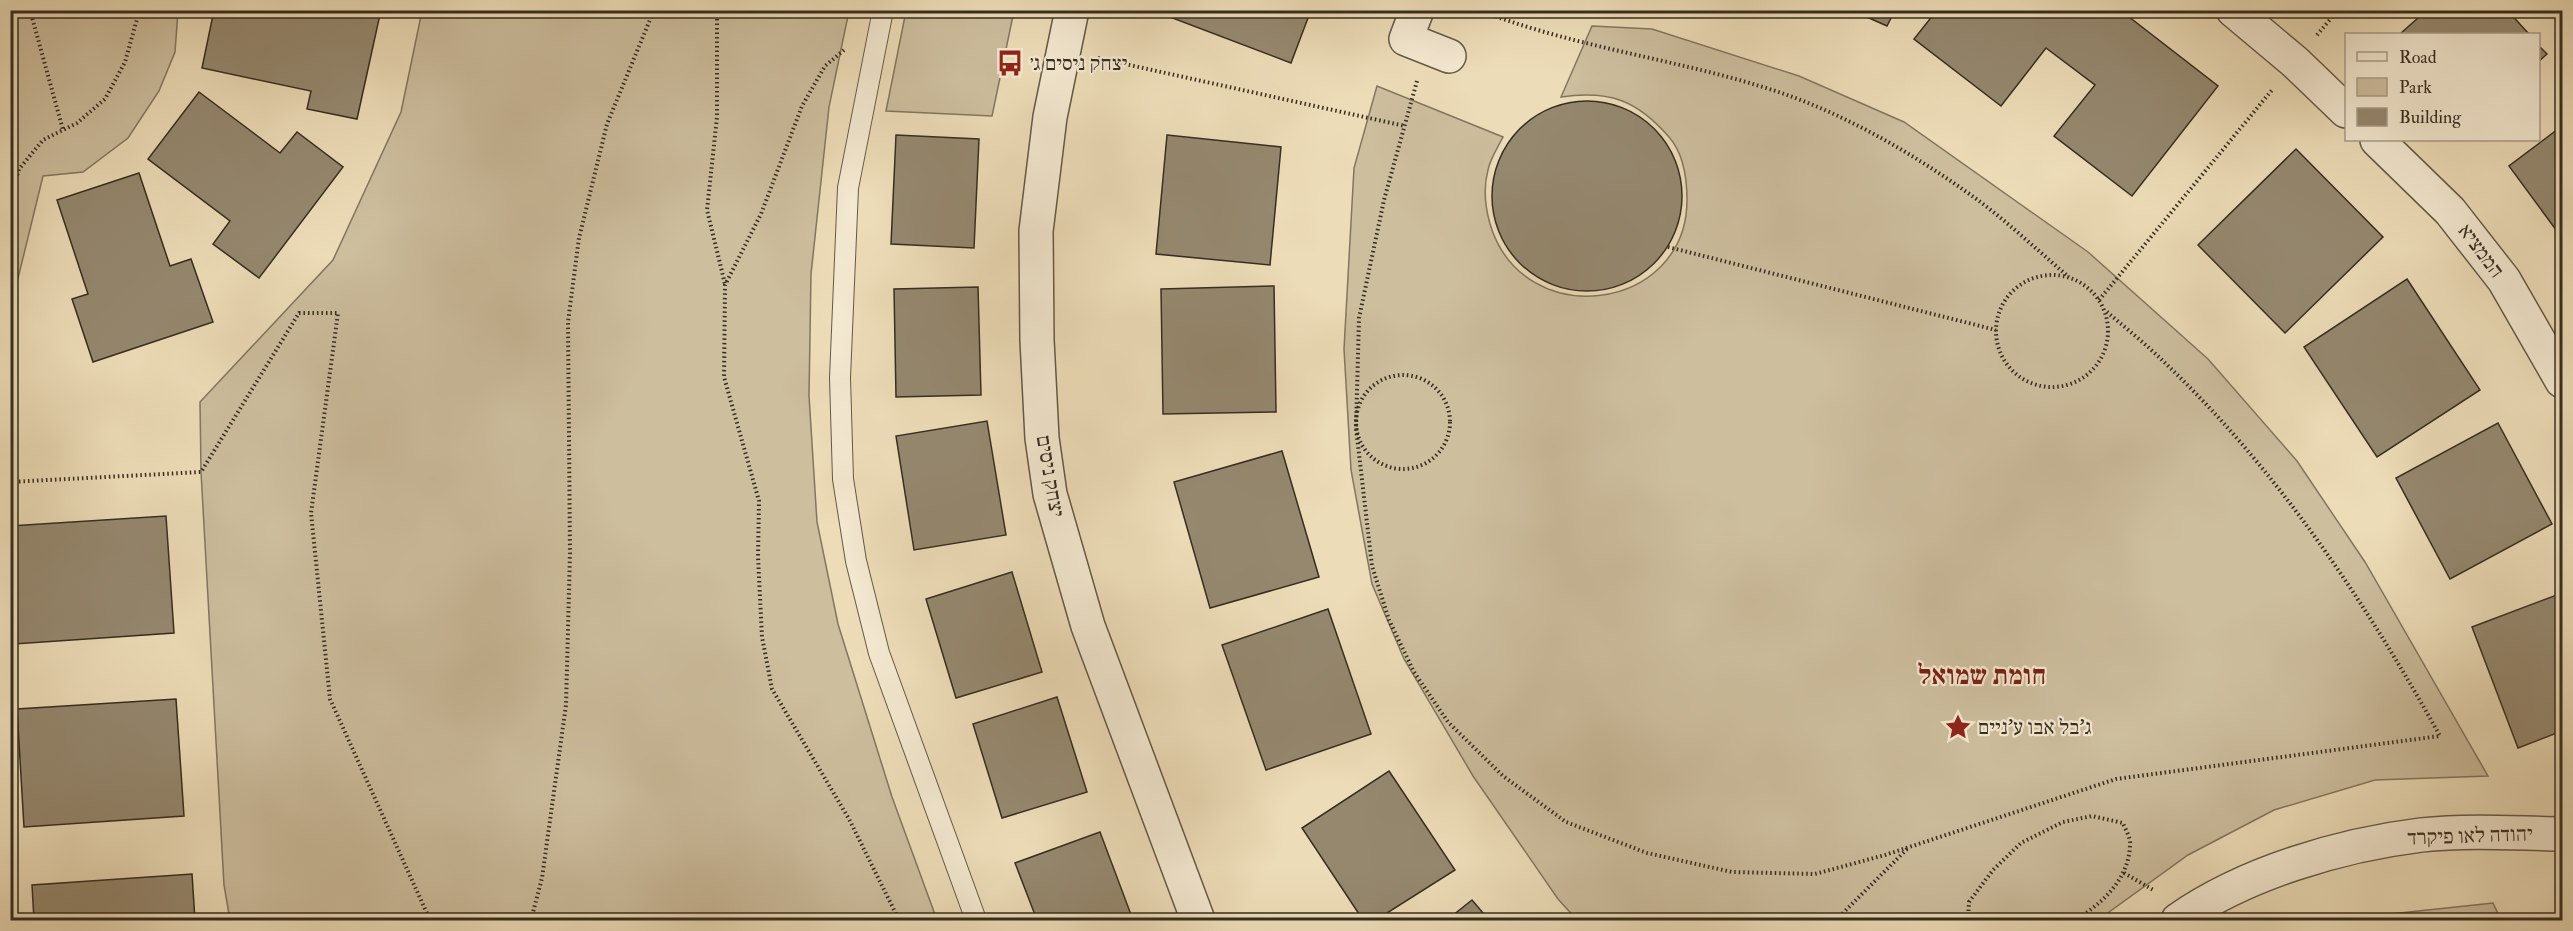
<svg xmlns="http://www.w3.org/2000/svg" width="2573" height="931" font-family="'IM FELL Double Pica','Frank Ruhl Libre',serif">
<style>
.green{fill:#cdbe9e;stroke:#827660;stroke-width:1.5}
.building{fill:#95886f;stroke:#362d21;stroke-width:1.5}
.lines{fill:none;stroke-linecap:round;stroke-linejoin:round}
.service-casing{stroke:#645946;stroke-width:22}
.minor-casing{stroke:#645946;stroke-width:36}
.tertiary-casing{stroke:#645946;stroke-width:36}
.path{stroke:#362d21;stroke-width:4;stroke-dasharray:1.5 3;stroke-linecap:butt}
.service{stroke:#f3e8d0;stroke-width:20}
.minor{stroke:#f3e8d0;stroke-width:33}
.tertiary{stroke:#f3e8d0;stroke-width:33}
.labels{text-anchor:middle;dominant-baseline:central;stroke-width:4.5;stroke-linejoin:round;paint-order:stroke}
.poi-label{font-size:21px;fill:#362d21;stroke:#f3e8d0;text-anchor:start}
.street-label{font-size:21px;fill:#362d21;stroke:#f3e8d0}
.district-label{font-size:27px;font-weight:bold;fill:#7a1f14;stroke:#f3e8d0}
</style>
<rect width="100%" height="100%" fill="#ecdcb7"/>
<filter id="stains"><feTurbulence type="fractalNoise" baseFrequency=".00333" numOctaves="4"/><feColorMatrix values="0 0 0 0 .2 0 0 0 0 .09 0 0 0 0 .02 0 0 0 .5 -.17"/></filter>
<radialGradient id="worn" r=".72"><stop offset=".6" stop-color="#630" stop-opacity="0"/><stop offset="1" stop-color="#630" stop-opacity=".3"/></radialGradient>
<g class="green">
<path d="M10 11H178L175 52 159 91 128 138 83 172 43 176 11 307Z"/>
<path d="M422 11H849L829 107 811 274 809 396 817 522 838 624 892 797 937 920H230L224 885 201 472 200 402 333 260 401 112Z"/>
<path d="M906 11H1014L992 116 886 111Z"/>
<path d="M1592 26 1652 29 1799 76 1904 122 2088 252 2208 359 2297 461 2365 562 2488 776 2375 780 2274 810 2188 855 2098 920H1577L1558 899 1473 776 1404 659 1372 584 1351 470 1344 349 1354 168 1377 86 1503 137C1498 147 1490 159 1488 170 1483 188 1485 206 1490 224 1523 334 1687 312 1687 200 1687 178 1684 154 1669 137 1637 100 1609 90 1561 97Z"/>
<path d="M2493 903 2501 920H2364L2390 914Z"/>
</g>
<g class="building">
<path d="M214 10H381L357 119 307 109 311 91 202 68Z"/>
<path d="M1172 10H1311L1291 63 1170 17Z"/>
<path d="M1851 10H1895L1887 26Z"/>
<path d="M1937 10H2120L2218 86 2132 196 2054 136 2095 85 2046 48 2001 106 1914 39Z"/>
<path d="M2427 10H2507L2529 34H2400Z"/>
<path d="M2538 45 2547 54 2538 62Z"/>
<path d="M199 92 280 153 297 132 343 167 259 278 213 244 230 221 148 159Z"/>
<circle cx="1587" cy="196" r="95"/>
<path d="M2562 126V238L2509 166Z"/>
<path d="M896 135 979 139 974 248 891 244Z"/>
<path d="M1167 135 1281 147 1270 265 1156 254Z"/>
<path d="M2296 149 2383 237 2285 333 2198 245Z"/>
<path d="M139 173 170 266 191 259 213 322 93 362 72 299 88 294 57 200Z"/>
<path d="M2407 279 2480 390 2377 457 2304 347Z"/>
<path d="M1274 286 1276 412 1163 414 1161 289Z"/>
<path d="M978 287 981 395 896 397 894 289Z"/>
<path d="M987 421 1006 535 914 550 896 436Z"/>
<path d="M2498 423 2552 524 2450 579 2396 478Z"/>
<path d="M1282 451 1319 577 1210 608 1174 482Z"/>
<path d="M166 516 174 633 14 644 10 526Z"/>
<path d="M1012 572 1042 672 956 698 926 599Z"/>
<path d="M2562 593V731L2518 748 2472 627Z"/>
<path d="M1328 609 1371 734 1266 770 1222 645Z"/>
<path d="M1057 697 1087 792 1002 818 973 724Z"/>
<path d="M176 699 184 816 24 827 17 709Z"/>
<path d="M1389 771 1455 870 1376 920H1363L1302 828Z"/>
<path d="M1100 832 1133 920H1037L1015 863Z"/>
<path d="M192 874 195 920H34L32 885Z"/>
<path d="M1472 900 1489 920H1447Z"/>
</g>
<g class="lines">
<g class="service-casing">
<path id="service" d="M883 10 848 188 840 378 843 479 856 561 879 653 976 920"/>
</g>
<g class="minor-casing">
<g id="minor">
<path d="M1417 10 1406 39 1449 56"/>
<path d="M2233 10 2295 62 2346 111"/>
<path d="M2377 140 2450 211 2504 280 2562 381"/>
<path d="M2178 920C2245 873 2340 845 2421 835 2468 830 2516 833 2562 834"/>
</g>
</g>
<g class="tertiary-casing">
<path id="tertiary" d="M1072 10 1050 117 1036 231 1037 340 1042 438 1050 494 1088 626 1198 920"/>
</g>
<g class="path">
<path d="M30 10 63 130"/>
<path d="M717 10V117L707 210 725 284"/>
<path d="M1479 10C1570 46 1669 58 1763 87 1839 110 1911 152 1975 198 2008 222 2038 251 2069 277"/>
<path d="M2317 35 2338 10"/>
<path d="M844 50 825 66 802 106 761 214 725 285 724 377 759 501 758 557 762 637 772 689 849 819 899 920"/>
<path d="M1098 58 1405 126"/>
<path d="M1417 81 1384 200 1359 318 1356 428 1372 566 1389 620 1414 672 1448 722 1503 776 1566 822 1647 853 1732 872 1815 874 1885 855 2116 779 2440 736C2365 601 2276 468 2163 361 2145 343 2124 327 2105 310"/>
<path d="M10 201 19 169 43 140 77 123 105 99 125 62 137 19 136 10"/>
<path d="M1668 247 1996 330"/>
<circle cx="2052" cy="331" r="56"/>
<path d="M2099 300 2272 90"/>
<circle cx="1403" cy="422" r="47"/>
<path d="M10 482 201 472 299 313H338L311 513 330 699 430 920"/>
<path d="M2124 873 2155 891"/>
<path d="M531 920 542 878 566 705 570 553 568 322 579 238 607 124 654 10"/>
<path d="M1836 920 1907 849"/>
<path d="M1928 920 1938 916 1960 920"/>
<path d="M1968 920 1969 902 1993 870 2021 843 2063 822 2092 816 2123 823C2125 829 2131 838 2130 845 2129 879 2102 904 2075 920"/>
</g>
<use href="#service" class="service"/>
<use href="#minor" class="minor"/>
<use href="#tertiary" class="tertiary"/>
</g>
<defs>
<g id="bus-bare" transform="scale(2.07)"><path d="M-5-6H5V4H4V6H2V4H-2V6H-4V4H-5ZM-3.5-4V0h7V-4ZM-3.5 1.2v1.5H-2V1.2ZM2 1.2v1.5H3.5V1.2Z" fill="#8f2418" stroke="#f3e8d0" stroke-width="2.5" paint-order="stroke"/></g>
<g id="sight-bare" transform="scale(2.07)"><path d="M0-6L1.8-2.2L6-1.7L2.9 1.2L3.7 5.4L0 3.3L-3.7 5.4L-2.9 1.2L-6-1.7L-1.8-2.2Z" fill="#8f2418" stroke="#f3e8d0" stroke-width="2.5" paint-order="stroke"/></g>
</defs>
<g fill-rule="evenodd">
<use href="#bus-bare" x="1010" y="63"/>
<use href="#sight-bare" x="1958" y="727"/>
</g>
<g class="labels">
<g class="poi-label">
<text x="1030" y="63">יצחק ניסים ג׳</text>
<text x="1978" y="727">ג'בל אבו ע'ניים</text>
</g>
<g class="street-label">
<text transform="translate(2481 251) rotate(53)">הממציא</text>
<text transform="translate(1050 476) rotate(80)">יצחק ניסים</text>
<text transform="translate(2470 836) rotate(-2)">יהודה לאו פיקרד</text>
</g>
<g class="district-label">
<text x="1982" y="675">חומת שמואל</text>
</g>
</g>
<rect width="2573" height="931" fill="none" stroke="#ecdcb7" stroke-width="36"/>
<rect x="12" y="12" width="2549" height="907" fill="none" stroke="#362d21" stroke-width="3"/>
<rect x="18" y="18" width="2537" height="895" fill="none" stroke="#362d21" stroke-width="1.5"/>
<rect x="2345" y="33" width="195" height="108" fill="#f3e8d0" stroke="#a79d8a" stroke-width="1.5"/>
<rect x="2357" y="52" width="30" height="9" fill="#f3e8d0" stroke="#a79d8a" stroke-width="1.5"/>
<text x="2399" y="63" font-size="18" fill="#362d21">Road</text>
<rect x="2357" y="78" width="30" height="18" fill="#cdbe9e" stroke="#a79d8a" stroke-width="1.5"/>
<text x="2399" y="93" font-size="18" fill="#362d21">Park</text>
<rect x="2357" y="108" width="30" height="18" fill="#95886f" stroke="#a79d8a" stroke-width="1.5"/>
<text x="2399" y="123" font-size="18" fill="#362d21">Building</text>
<rect width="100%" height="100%" filter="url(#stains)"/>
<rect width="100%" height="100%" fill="url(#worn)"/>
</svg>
